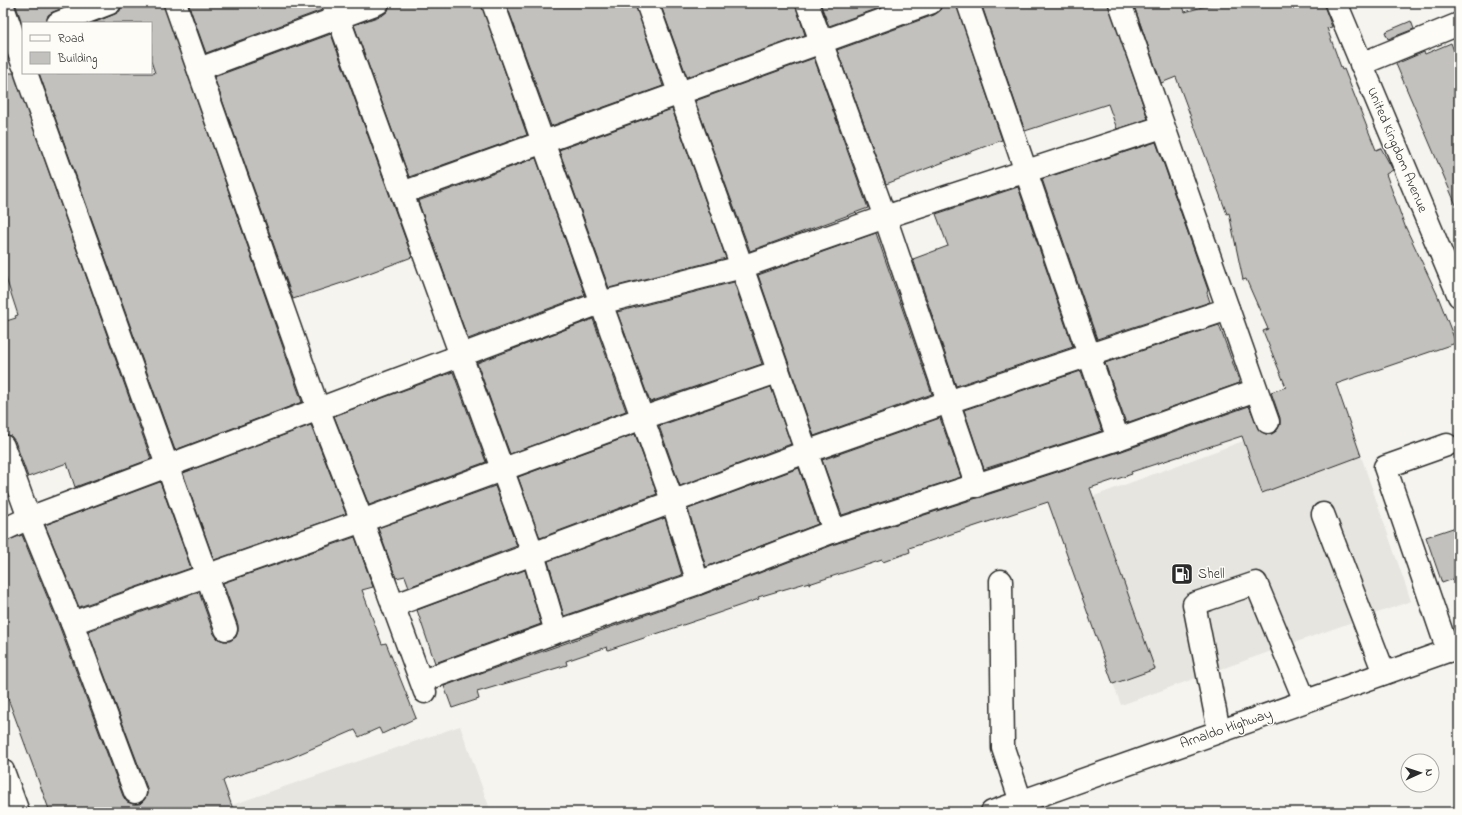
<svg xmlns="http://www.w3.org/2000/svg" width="1462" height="815" font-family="'Indie Flower',sans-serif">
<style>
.built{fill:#e6e5e0}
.building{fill:#c2c1be;stroke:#2b2b2b}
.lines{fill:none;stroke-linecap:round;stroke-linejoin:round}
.minor-casing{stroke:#2b2b2b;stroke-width:25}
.major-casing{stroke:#2b2b2b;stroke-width:25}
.minor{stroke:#fdfcf7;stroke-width:22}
.major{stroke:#fdfcf7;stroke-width:22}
.labels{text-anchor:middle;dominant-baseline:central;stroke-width:3;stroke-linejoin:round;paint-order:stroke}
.street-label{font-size:14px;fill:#2b2b2b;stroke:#fdfcf7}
.poi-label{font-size:14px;fill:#2b2b2b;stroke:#fdfcf7;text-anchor:start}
</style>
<rect width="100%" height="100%" fill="#f5f4ef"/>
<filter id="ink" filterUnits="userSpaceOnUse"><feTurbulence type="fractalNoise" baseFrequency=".025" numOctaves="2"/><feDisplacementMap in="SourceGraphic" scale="8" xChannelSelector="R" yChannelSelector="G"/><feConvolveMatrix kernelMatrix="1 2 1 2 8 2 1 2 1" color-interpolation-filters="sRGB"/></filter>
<g filter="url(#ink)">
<g class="built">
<path d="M1343 404 1411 601 1121 705 1051 512Z"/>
<path d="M460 726 491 812H210L232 805Z"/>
</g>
<g class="building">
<path d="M15 3H75L53 12 48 15 46 23H22Z"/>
<path d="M122 3H163L302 402 175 450 39 73H155L151 61V23H93L115 14 120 11Z"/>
<path d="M188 3H321L322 10 206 53Z"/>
<path d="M390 3H481L527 135 409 177 354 25 383 15 388 11Z"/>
<path d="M506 3H635L663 86 551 126Z"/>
<path d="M660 3H795L805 35 687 77Z"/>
<path d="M820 3H893L829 26Z"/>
<path d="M942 3H956L1002 140 886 184 837 50 934 15 940 11Z"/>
<path d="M981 3H1108L1148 119 1117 129 1108 104 1025 131Z"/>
<path d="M1133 3H1182L1185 12 1216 3H1323L1332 27 1327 28 1342 70 1344 69 1376 150 1381 148 1393 170 1386 174 1405 226 1437 294 1456 343 1336 384 1361 456 1262 493 1242 436 1131 472 1132 474 1090 488 1155 669 1113 684 1048 502 909 548 910 552 883 562 882 560 809 584V582L758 597 759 599 701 619 608 650 607 647 566 661 567 665 477 692 479 699 452 708 444 686 702 595 838 543 1122 451 1249 406 1260 431 1266 434H1272L1277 430 1280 425V418L1271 392 1286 387 1263 331 1268 329 1246 279 1243 280 1229 213 1227 214 1176 77 1161 83Z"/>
<path d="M1411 21 1414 29 1388 39 1385 32Z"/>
<path d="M331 34 412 257 348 281 293 299 214 77Z"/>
<path d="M1451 43 1459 64V212L1396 64 1424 52 1425 54Z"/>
<path d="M814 58 868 208 750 251 695 101Z"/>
<path d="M3 73H14L151 459 75 487 67 463 28 477 15 441 11 436 3 434V322L16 318 15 316 18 315 3 269Z"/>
<path d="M672 109 726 258 609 288 559 150Z"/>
<path d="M1156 142 1208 290 1207 293 1210 302 1097 339 1042 179Z"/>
<path d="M536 158 585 295 468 339 418 201Z"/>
<path d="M1018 187 1073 347 956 386 913 259 948 246 936 214Z"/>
<path d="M876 233 932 394 814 436 758 275Z"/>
<path d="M734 282 762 364 650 402 617 312Z"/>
<path d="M593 319 626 411 510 454 477 363Z"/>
<path d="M1219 325 1240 383 1126 423 1105 363Z"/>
<path d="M1081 371 1102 431 984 469 964 410Z"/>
<path d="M453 372 486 462 369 505 334 416Z"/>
<path d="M771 387 791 444 680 486 659 426Z"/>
<path d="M940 418 961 477 842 515 822 460Z"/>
<path d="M311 425 346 514 214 560 183 473Z"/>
<path d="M635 434 657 494 540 538 518 477Z"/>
<path d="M799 468 818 524 706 567 688 509Z"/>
<path d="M160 482 191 568 79 607 45 525Z"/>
<path d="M495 486 517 546 409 587 405 576 396 578 378 528Z"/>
<path d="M665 518 682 575 564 616 548 561Z"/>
<path d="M1459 526V577L1442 583 1426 537Z"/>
<path d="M22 535 60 628 123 796 127 802 133 804H140L144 800 147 794V788L88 631 199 592 214 634 218 639 224 641H230L236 637 238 631V625L223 583 355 537 373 587 362 590 382 644 386 643 416 718 382 734 379 728 359 737 355 730 290 758 226 779 223 781 234 812H50L3 685V542Z"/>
<path d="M525 570 541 624 435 663 417 610Z"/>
</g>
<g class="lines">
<g class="minor-casing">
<g id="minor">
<path d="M175 3 319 411 362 521 425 692"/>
<path d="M333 3 533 554 556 632"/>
<path d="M493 3 673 503 698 583"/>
<path d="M647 3 742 267 834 531"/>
<path d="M807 3 885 217 977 486"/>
<path d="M968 3 1118 439"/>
<path d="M1120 3 1268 422"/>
<path d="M1336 3 1459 296"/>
<path d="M3 7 23 64"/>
<path d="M58 23 110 3"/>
<path d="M1361 64 1459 24"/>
<path d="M199 69 378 3"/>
<path d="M26 73 226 629"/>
<path d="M402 193 930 3"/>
<path d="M1447 445 1385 467 1448 651"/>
<path d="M3 446 29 518 72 623 135 792"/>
<path d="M1323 514 1384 673"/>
<path d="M3 530 29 518 600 303 742 267 885 217 1162 127"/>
<path d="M1001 581 1003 748 1021 802"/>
<path d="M393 606 806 452 948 402 1228 309"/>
<path d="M72 623 362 521 643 418 777 372"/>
<path d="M422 681 556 632 698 583 834 531 1118 439 1256 390"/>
<path d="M1219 731 1194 604 1256 583 1305 701"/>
<path d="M3 771 18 812"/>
</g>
</g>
<g class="major-casing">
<path id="major" d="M992 812 1459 647"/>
</g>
<use href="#minor" class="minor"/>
<use href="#major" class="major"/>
</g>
</g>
<defs>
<g id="fuel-square" transform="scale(1.15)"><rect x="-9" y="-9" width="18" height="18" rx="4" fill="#2b2b2b" stroke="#fdfcf7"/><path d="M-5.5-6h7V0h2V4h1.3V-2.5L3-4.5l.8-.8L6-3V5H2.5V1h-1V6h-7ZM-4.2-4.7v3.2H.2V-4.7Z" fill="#fff"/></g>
</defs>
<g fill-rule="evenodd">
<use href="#fuel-square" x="1182" y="574"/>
</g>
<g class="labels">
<g class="street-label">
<text transform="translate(1397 150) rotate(67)">United Kingdom Avenue</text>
<text transform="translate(1226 729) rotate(-19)">Arnaldo Highway</text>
</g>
<g class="poi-label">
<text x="1198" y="574">Shell</text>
</g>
</g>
<rect width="1462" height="815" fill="none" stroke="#fdfcf7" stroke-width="16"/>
<rect x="8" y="8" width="1446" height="799" fill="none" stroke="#2b2b2b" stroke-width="1.5" filter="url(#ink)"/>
<rect x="22" y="22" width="130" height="52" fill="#fdfcf7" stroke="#a9a8a5"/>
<rect x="30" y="35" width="20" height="6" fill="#fdfcf7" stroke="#a9a8a5"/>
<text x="58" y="42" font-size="12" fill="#2b2b2b">Road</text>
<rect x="30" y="52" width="20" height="12" fill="#c2c1be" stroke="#a9a8a5"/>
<text x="58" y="62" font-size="12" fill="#2b2b2b">Building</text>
<g transform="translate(1420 773) rotate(87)"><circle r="19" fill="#fdfcf7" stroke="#a9a8a5"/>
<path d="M0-3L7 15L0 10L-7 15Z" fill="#2b2b2b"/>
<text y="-6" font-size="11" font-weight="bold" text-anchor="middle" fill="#2b2b2b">N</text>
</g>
</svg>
